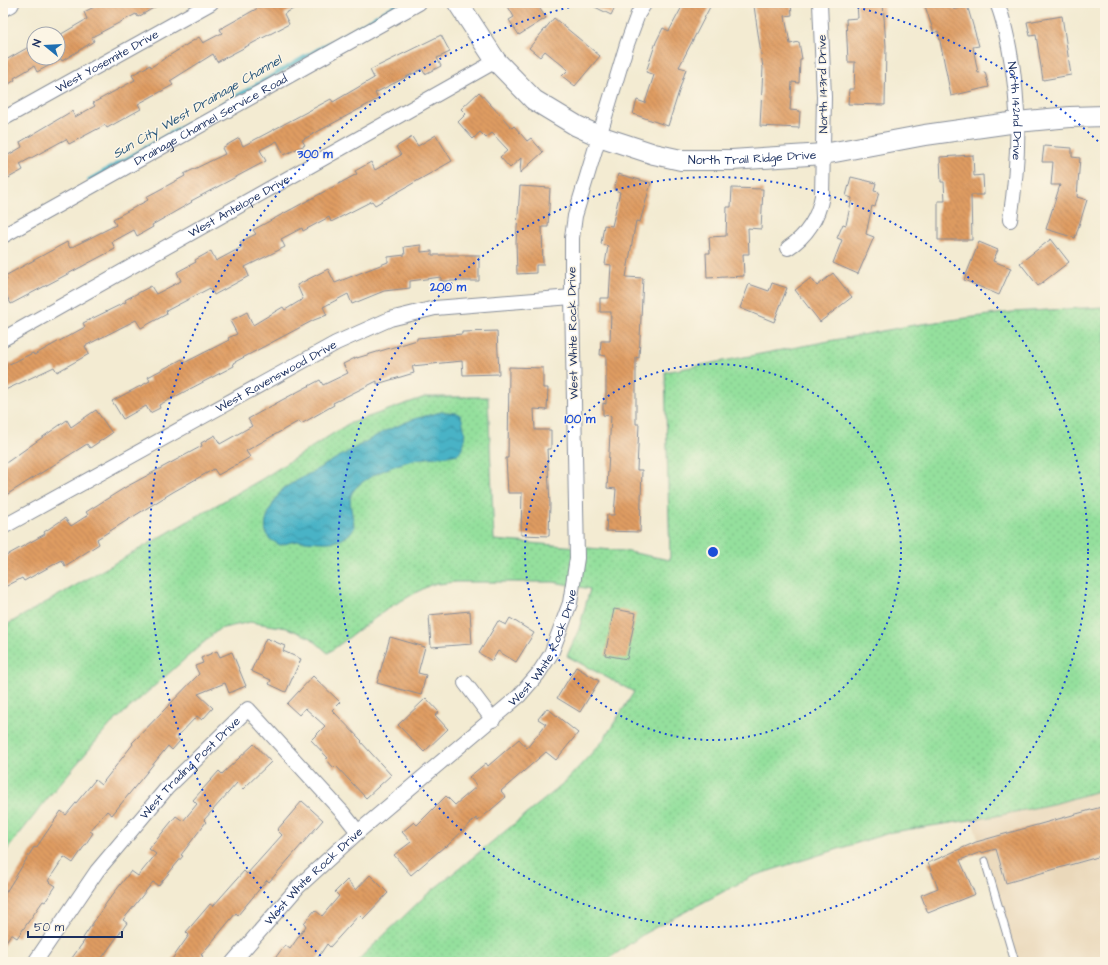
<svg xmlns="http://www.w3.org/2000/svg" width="1108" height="965" font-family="'Architects Daughter',sans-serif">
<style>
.built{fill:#ead8ba}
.green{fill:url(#green-dots);stroke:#58887e}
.water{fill:url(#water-waves);stroke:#327192}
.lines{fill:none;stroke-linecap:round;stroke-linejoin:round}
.stream{stroke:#48b3c6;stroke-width:4}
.building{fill:url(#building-back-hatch)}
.lane-casing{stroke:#878d98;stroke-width:9}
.street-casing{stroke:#878d98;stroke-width:16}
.secondary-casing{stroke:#878d98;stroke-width:22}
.lane{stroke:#fff;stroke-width:7}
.street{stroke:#fff;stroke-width:14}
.secondary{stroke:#fff;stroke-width:20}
.ring{fill:none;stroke:#1d4ed8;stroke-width:2;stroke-dasharray:2 4}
.labels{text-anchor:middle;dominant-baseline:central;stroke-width:3;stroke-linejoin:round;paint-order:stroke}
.street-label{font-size:12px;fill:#1b2f5e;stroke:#fcf5e5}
.water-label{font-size:13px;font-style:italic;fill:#28577d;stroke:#fcf5e5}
.centre{fill:#1d4ed8;stroke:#fcf5e5;stroke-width:2}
.ring-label{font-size:12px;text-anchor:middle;font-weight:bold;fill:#1d4ed8;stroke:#fcf5e5;stroke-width:3;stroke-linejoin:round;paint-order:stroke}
</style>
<defs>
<pattern id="green-dots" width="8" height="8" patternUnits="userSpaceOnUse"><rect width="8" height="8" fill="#94e09d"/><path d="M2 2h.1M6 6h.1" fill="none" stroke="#7fc08a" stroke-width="1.8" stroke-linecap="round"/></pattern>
<pattern id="water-waves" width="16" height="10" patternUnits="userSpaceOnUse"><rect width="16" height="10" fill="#48b3c6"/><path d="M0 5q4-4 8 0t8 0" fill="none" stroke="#3b92a4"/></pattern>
<pattern id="building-back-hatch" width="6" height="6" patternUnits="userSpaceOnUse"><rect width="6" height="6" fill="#df9c62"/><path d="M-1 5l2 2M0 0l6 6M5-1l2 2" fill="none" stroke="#b48054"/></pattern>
</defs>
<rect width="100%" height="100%" fill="#fcf5e5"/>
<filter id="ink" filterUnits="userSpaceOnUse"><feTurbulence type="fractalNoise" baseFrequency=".025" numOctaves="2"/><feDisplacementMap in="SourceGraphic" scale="8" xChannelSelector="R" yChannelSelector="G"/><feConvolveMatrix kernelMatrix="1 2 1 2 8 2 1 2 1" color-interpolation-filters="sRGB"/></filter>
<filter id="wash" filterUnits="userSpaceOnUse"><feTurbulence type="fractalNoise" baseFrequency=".012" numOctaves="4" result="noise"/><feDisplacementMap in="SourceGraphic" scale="16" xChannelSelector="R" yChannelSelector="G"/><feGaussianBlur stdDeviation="0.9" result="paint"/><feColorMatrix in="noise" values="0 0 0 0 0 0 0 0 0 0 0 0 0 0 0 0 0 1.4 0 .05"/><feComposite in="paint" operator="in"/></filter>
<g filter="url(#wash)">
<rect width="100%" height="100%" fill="#f3ebd2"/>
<path class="built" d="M1105 789V962H1019L972 820 996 816Z"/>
<path class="green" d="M1105 307V789L1057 803 996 816 892 832 753 876 645 933 604 962H356L424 897 561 786 602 742 634 692 567 656 579 629 590 589 554 582H455L430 585 390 607 328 653 311 638 287 628 250 622 219 629 110 725 51 794 3 855V627L262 479 348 424 425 397H488L494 540 624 551 670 560 665 372 914 325 1012 312Z"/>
<path class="water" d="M441 412 457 413 461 416C465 430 468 442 458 454 444 457 431 457 418 459 401 462 357 478 351 495 348 504 354 518 354 528 340 549 320 540 298 541 292 541 286 544 280 545 277 543 272 541 269 538 258 526 275 498 284 488L383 432 414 419Z"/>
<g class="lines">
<path class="stream" d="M89 180 400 3"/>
</g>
<g id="blocks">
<g class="building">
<path d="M102 3H162L138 17 136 14 92 37 94 41 62 61 61 59 37 72 34 66 14 78 15 80 3 88V60L4 61 34 44V58H60L58 54V36L87 19 84 12Z"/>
<path d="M267 3H304L284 14 289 24 217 62 213 54 170 81 173 85 138 104 141 109 107 128 105 125 69 144 66 139 20 164 23 170 3 181V158L22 147 20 142 72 111 75 117 95 106 93 103 135 80 132 75 150 65 151 67 199 37 203 43 222 33 220 29Z"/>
<path d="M506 3H536L546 18 519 35 509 20 514 17Z"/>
<path d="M587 3H617L611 15Z"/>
<path d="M684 3H712L679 67 686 69 668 126 633 114 637 100 645 103 654 75 646 72 656 42 663 28 669 31Z"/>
<path d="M771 3H791L792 15 785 16 790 44 799 42 802 59H800L799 83 792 82 790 110 800 111 799 128 760 126 763 68 754 6Z"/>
<path d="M857 3H883L886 46 885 105 848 104 849 89H854L855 62H848L846 19 858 18Z"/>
<path d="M924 3H952L954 10 967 5 979 46 973 47 978 73 985 72 989 87 951 96 938 31 934 33Z"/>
<path d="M1062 16 1071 75 1043 80 1036 35 1030 36 1027 22Z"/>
<path d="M554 18 600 56 575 86 562 76 568 70 545 51 540 57 529 48Z"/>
<path d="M441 35 450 52 437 58 441 66 425 74 422 69 375 93 378 99 302 140 305 145 284 155 277 141 260 150 266 161 191 201 192 202 152 225 153 227 137 236 134 230 112 242 115 249 11 304 3 289V282L7 280 5 276 67 242 70 248 116 225 113 219 148 200 146 197 185 176 184 174 225 154 222 148 239 138 243 146 331 99 333 102 374 78 370 70Z"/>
<path d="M479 92 512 128 514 126 527 141 531 138 543 152 520 173 521 158 510 168 500 157 508 150 492 133 486 138 480 132 473 139 458 122 466 114 461 109Z"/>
<path d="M436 135 452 161 375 205 372 201 331 222 329 217 303 231 302 228 281 239 285 247 245 267 249 276 214 295 210 288 166 311 167 314 141 328 136 320 85 346 89 354 57 372 54 367 3 391V367L33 353 34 355 85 327 83 323 126 302 125 300 151 286 156 294 181 281 177 272 196 262 195 260 211 251 216 261 242 247 240 242 256 234 253 230 357 174 355 171 371 162 375 170 401 155 396 147 412 137 418 146Z"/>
<path d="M1044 146 1072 148V157L1080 158 1077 197 1087 200 1075 238 1046 229 1060 185H1051L1053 162H1042Z"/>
<path d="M973 155 974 176 983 175 984 195H971L972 240H938V201H945L944 182H941L940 157Z"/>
<path d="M618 174 651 183 640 222 636 221 626 277 643 278 639 358 636 357V424H639L637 470H642L640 532 606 531 607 515H614L616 489 607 488 611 416 603 415V403L606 404V356L600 355 601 341H610L611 312H600V298H609L611 265 605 264 608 246 601 244 604 225 612 226 620 192 614 190Z"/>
<path d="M851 177 876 183 874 191 879 192 875 207 872 206 866 234 874 237 858 274 833 263 842 240 837 238 843 224 846 225 852 198 846 196Z"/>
<path d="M520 186 550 188 548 227H542L543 265H536V273L517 274 516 242Z"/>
<path d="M732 188 763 189 761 229 748 228 749 254H743L744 276 707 278 706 253H710L709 237 726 236 727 207H731Z"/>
<path d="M1051 239 1069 262 1038 286 1020 263Z"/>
<path d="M979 242 998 250 993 261 1011 268 999 295 964 280Z"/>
<path d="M421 245V252L432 251V255H479V281H441V277L410 281V288L384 291 352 304 348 294 323 307 327 315 314 320 233 363 234 366 159 405 160 408 150 413 146 406 123 419 112 401 150 381 148 377 182 359 184 363 229 340 228 338 237 334 230 321 247 312 253 325 283 307 285 310 303 299 297 285 328 269 335 283 388 262V257L405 255 404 247Z"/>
<path d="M833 273 852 297 820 322 795 290 811 278 817 286Z"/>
<path d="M772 283 787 288 774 322 740 308 749 284 769 291Z"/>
<path d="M497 331 499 374 463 375 462 361 412 366 414 373 377 384V381L333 403 334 405 301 424 299 421 246 451 250 457 218 475 214 469 173 492 97 539 99 544 65 566 62 560 24 581 22 578 3 588V559L9 554 45 534 44 532 65 518 71 526 88 515 86 512 126 487 202 446 201 443 215 435 220 444 252 426 248 419 282 400 320 380 323 385 348 373 343 364 357 357V358L417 340V338L462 334V332Z"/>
<path d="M509 367 543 368V388H548L547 410 534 409 535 430H551V449H547L550 504 549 536 521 535 522 493H508L506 458H508Z"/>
<path d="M96 410 112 433 90 448 87 444 3 497V465L67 420 71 427Z"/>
<path d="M614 609 636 613 627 659 605 655Z"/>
<path d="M470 611 472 644 431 647 429 615Z"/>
<path d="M510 618 534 633 516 662 498 651 492 661 479 653 498 621 506 625Z"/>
<path d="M390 637 425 647 418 673 426 675 421 695 377 683Z"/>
<path d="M266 638 285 646 283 651 301 659 286 692 269 684 271 680 251 671Z"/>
<path d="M217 651 220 657 232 652 246 686 229 693 225 683 198 694 213 708 202 720 197 716 177 737 180 741 172 750 168 746 112 815 107 811 90 831 93 833 73 863 64 857 48 881 56 886 45 902 43 901 17 938 11 934 3 946V897L34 847 36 848 61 811 66 815 95 780 101 785 133 744 132 743 199 674 195 666 203 663 201 658Z"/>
<path d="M576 667 599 681 580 712 557 698Z"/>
<path d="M313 676 340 702 332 710 362 741 361 742 391 775 366 798 336 766 334 768 326 759 328 758 311 740 325 726 305 708 299 715 287 704Z"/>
<path d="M426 698 439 712 435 715 448 729 424 752 398 725Z"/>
<path d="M547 708 578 733 556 760 546 752 501 791 506 797 478 821 476 818 446 847 445 846 411 875 394 855 411 842 402 832 414 822 417 825 446 796 455 805 477 786 469 777 486 763 488 766 519 739 527 748 546 724 538 719Z"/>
<path d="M254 744 271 762 243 789 237 783 204 820 206 822 181 855 183 856 158 886 153 882 123 920 127 923 99 962H69L85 940 83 938 107 902 131 871 138 876 156 854 149 849 176 816 183 821 197 804 193 800 219 771 222 774Z"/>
<path d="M302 801 323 820 269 882 267 880 238 915 236 913 201 955 203 956 198 962H170L189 935 186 932 210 904 213 906 244 871 247 874 282 835 277 830Z"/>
<path d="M1105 806V855L1006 883 996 849 981 853V852L960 860 975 894 928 913 921 895 938 888 928 863 976 842Z"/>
<path d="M370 875 388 893 363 919 359 915 330 947 327 944 315 962H272L285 945 290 949 306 926 304 923 315 910 322 916 339 896 335 892 347 880 356 890Z"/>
</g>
</g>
</g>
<g filter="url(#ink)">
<use href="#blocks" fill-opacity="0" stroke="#878d98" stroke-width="1"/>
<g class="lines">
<g class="lane-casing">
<path id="lane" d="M985 861 1015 962"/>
</g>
<g class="street-casing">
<g id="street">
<path id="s1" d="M997 3C1003 17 1006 32 1009 47 1021 106 1019 161 1010 220"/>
<path id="s2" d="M3 119 211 3"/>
<path id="s3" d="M3 236 419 3"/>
<path d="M788 248C808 235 818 218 822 196L824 97 820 3"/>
<path id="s4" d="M3 339 496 61"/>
<path id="s5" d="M3 527 336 343 390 319 435 308 572 297"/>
<path d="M465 683 493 720"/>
<path id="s6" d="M35 962 97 871 167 788 248 709 343 813 358 832"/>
<path id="s7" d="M233 962 299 886 358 832 519 696 538 674 551 654 570 603 577 558 572 297V238L575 216 627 44 638 14 645 3"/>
</g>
</g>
<g class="secondary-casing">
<g id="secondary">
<path id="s8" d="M458 3 496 61 534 100 577 126 599 136 654 154 681 160H732L824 154 925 135 1017 122 1070 117 1105 116"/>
<path d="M3 6 9 3"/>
</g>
</g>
<use href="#lane" class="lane"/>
<use href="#street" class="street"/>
<use href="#secondary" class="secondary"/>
</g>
</g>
<g class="ring">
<circle cx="713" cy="552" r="188"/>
<circle cx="713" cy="552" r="375"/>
<path d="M325 960A563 563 0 0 1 586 3M840 3A563 563 0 0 1 1104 147"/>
</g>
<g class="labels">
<g class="street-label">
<text stroke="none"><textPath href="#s2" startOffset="119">West Yosemite Drive</textPath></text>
<text transform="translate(823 84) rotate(-91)">North 143rd Drive</text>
<text stroke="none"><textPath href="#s1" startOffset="110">North 142nd Drive</textPath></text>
<text stroke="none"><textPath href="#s3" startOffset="238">Drainage Channel Service Road</textPath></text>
<text stroke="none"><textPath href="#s8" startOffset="355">North Trail Ridge Drive</textPath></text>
<text stroke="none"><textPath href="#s4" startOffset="271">West Antelope Drive</textPath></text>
<text transform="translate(573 333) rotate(-91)">West White Rock Drive</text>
<text stroke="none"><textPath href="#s5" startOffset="312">West Ravenswood Drive</textPath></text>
<text stroke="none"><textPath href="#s7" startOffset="446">West White Rock Drive</textPath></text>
<text stroke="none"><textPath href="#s6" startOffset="249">West Trading Post Drive</textPath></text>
<text stroke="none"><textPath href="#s7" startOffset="118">West White Rock Drive</textPath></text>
</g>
<g class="water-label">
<text transform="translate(197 107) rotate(-30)">Sun City West Drainage Channel</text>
</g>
</g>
<circle cx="713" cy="552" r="6" class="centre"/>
<g class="ring-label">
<text x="315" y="158">300 m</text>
<text x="448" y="291">200 m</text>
<text x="580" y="423">100 m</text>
</g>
<rect width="1108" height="965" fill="none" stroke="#fcf5e5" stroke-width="16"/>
<g transform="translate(46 46) rotate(288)"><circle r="19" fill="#fcf5e5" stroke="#a2a6af"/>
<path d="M0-3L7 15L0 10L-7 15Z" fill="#1f6fb2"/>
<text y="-6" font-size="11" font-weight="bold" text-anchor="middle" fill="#1b2f5e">N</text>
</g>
<path d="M28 931v6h94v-6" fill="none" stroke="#1b2f5e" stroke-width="2"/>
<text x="34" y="931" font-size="12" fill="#1b2f5e" stroke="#fcf5e5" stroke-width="3" paint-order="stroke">50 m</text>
</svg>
